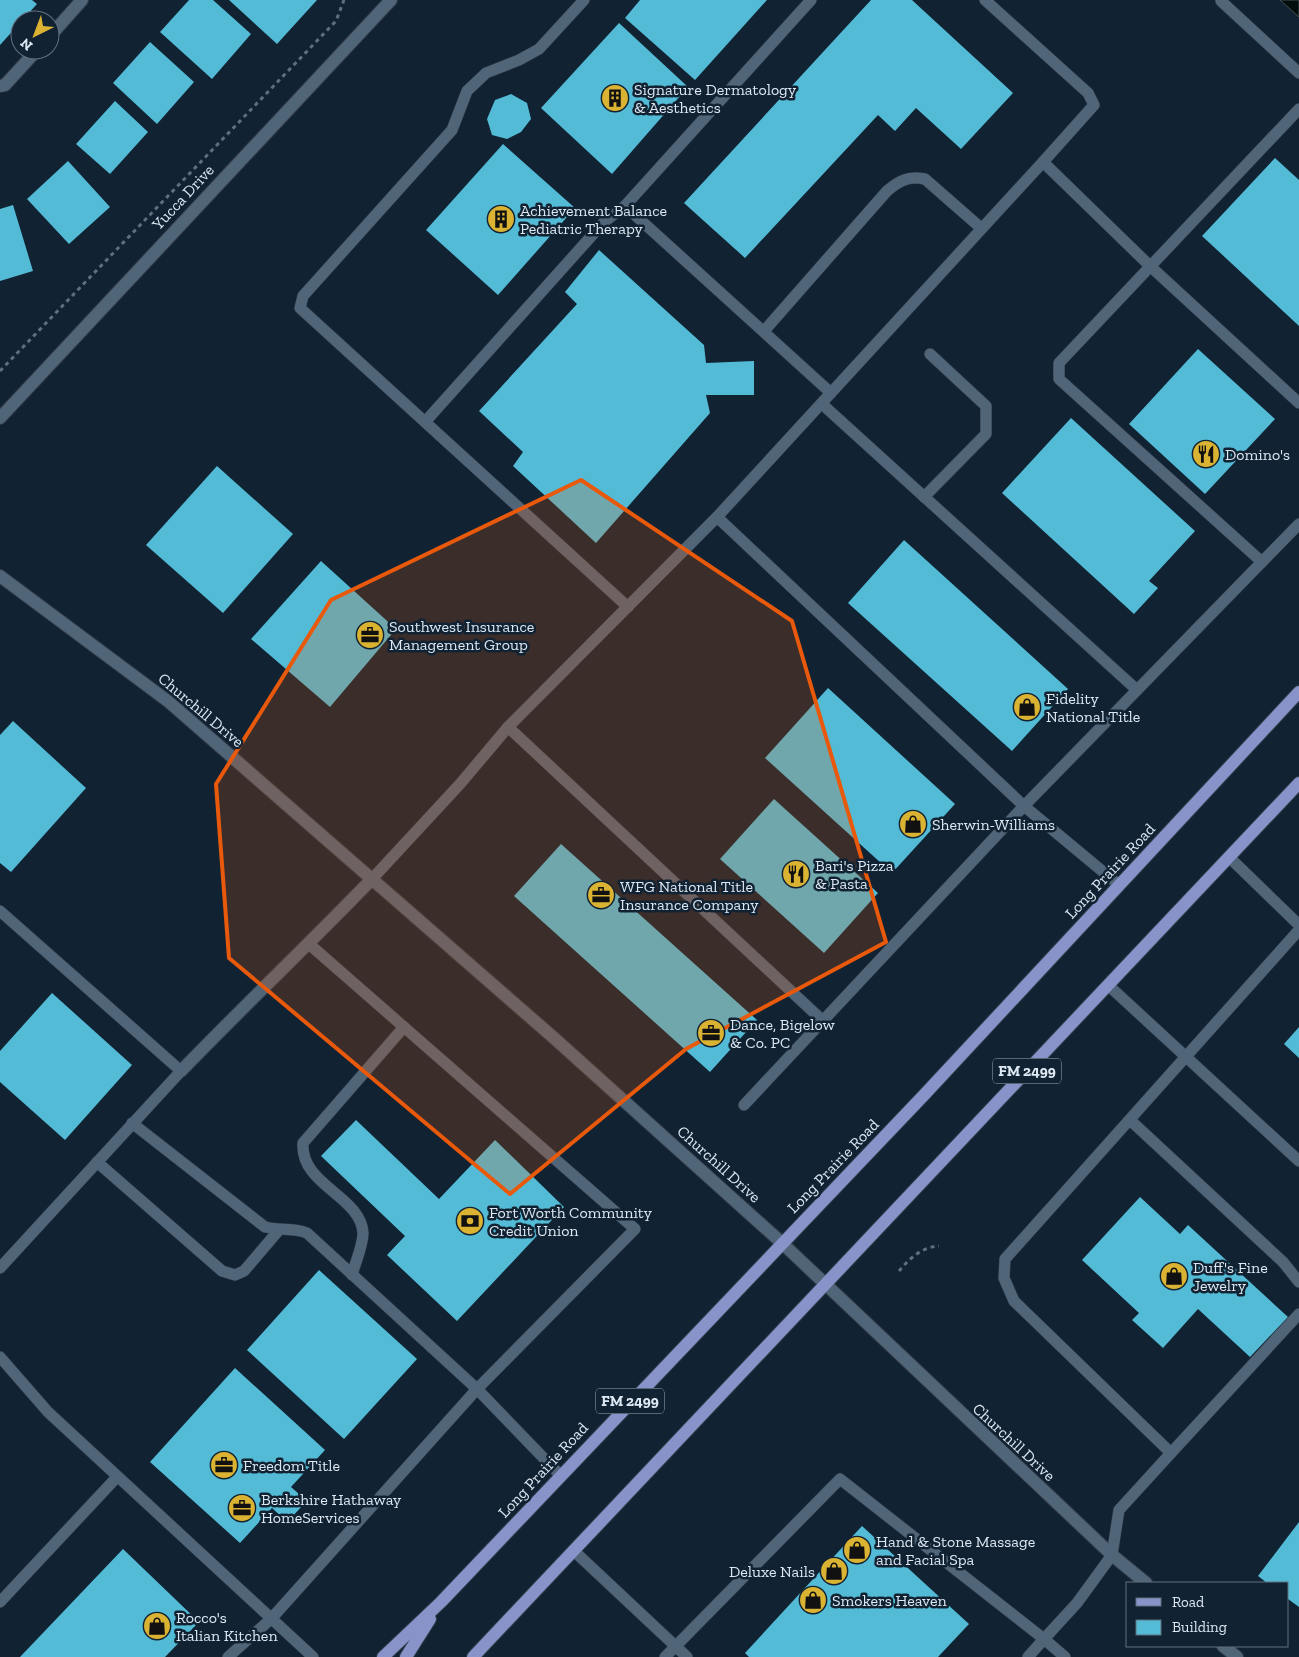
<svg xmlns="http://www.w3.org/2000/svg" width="1299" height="1657" font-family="'Zilla Slab',serif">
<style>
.water{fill:#020e0c;stroke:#444f51}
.building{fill:#53bbd5}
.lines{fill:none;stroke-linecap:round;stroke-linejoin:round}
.lane-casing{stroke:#313c4a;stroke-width:12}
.street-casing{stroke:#313c4a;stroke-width:14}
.secondary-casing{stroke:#313c4a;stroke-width:14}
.primary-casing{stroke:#313c4a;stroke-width:14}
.path{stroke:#606f7d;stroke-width:3;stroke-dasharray:4 4;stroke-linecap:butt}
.lane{stroke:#516579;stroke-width:11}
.street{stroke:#516579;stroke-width:12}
.secondary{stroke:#516579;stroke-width:12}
.primary{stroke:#8894c9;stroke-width:12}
.marked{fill:#e8590c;fill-opacity:0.2;stroke:#e8590c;stroke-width:4;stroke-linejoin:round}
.labels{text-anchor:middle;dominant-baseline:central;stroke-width:5;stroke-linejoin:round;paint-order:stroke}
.shield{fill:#123;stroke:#a0adb9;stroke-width:1}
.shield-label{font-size:15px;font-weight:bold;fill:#dde8f3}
.poi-label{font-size:16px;fill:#dde8f3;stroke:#123;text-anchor:start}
.street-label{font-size:16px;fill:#dde8f3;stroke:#123}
</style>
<rect width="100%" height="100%" fill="#123"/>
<path class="water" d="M1280 0H1299V17Z"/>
<g class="building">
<path d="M0 0H32L37 4 0 45Z"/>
<path d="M189 0H213L251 34 212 79 160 32Z"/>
<path d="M229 0H317L277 44Z"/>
<path d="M640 0H767L695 80 625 18Z"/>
<path d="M871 0H912L1013 93 961 149 916 108 895 131 878 115 745 258 684 203Z"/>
<path d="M619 23 688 87 612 174 541 108Z"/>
<path d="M150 42 194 82 157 124 113 83Z"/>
<path d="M511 94 527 103 531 119 521 132 507 139 492 135 487 119 495 100Z"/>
<path d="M115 101 148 132 110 174 76 144Z"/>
<path d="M503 144 575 208 498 295 426 230Z"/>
<path d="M1275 158 1299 180V326L1202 236Z"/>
<path d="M68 161 110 207 69 244 27 199Z"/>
<path d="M13 205 33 271 0 281V209Z"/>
<path d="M599 250 704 345 706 363 754 361V395H706L710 413 596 543 513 466 523 452 479 411 577 304 565 292Z"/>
<path d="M1198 349 1275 419 1205 494 1129 424Z"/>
<path d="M1071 418 1195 531 1149 581 1158 588 1134 614 1002 493Z"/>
<path d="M217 466 293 534 223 613 146 545Z"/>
<path d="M904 540 1068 689 1012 751 848 603Z"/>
<path d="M321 561 396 629 330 707 251 639Z"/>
<path d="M828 688 955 804 892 873 765 758Z"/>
<path d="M13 721 86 788 11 872 0 863V735Z"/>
<path d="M774 799 878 893 824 953 720 859Z"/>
<path d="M561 844 757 1020 710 1072 514 896Z"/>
<path d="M52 993 132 1065 65 1140 0 1082V1051Z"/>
<path d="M1299 1027V1058L1284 1044Z"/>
<path d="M356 1120 439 1199 495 1140 564 1207 457 1321 387 1255 405 1236 321 1156Z"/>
<path d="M1140 1197 1180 1234 1188 1225 1288 1317 1250 1357 1198 1309 1163 1348 1132 1320 1139 1313 1082 1260Z"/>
<path d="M319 1270 417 1359 344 1439 247 1350Z"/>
<path d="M235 1368 325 1450 291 1487 307 1501 287 1522 272 1508 240 1543 150 1462Z"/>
<path d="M1299 1522V1607L1288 1599V1583H1267L1258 1576Z"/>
<path d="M862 1526 969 1624 938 1657H749L745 1653Z"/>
<path d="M123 1549 199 1622 165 1657H20Z"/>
</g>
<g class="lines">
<g class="lane-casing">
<g id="lane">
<path d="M584 0 539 49 519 60 486 73 467 91 452 130 303 296 300 308 628 607"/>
<path d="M985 0 1088 93 1094 105 1043 162"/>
<path d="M1221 1 1299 73"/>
<path d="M624 207 811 0"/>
<path d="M764 331 887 191C900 180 909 176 925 179L981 228"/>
<path d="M822 404 1137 690"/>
<path d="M425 422 604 222 625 206 831 393"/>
<path d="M924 497 986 434V406L930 354"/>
<path d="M717 517 1024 806 1119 885"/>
<path d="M1262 562 1059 379V363L1299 109"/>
<path d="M508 727 717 517 1043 162 1150 266 1299 403"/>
<path d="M1230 858 1299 925"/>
<path d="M372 879 460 784 508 727 823 1021"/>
<path d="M0 911 181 1071 0 1268"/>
<path d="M1108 985 1299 1161"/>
<path d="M744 1105 1024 806 1299 524"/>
<path d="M1130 1120 1283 1262 1299 1282"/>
<path d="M132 1123 265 1227C281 1231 292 1227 307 1233L477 1389 635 1229 309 944"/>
<path d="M97 1162 222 1271 235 1275 244 1271 279 1230"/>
<path d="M352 1275C355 1263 363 1246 363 1233 361 1196 300 1185 303 1143L404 1027"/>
<path d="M0 1357 48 1412 313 1657"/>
<path d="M1171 1453 1299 1314"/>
<path d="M574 1551 687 1657"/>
<path d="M0 1602 117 1477"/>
<path d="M228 1657 271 1619 477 1389 560 1475"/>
<path d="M665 1657 840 1479 1044 1639 1077 1603 1112 1555 1119 1510 1171 1453 1014 1301 1004 1278 1005 1259 1299 930"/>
<path d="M1028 1657 1044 1639 1065 1657"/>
</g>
</g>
<g class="street-casing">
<g id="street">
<path d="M50 36 82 0"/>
<path d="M0 86 5 85 37 50"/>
<path d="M0 418 391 0"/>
<path d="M181 1071C244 1006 309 944 372 879"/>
</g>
</g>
<g class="secondary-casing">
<g id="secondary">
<path d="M0 576 169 702 554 1038 782 1243 1112 1555 1146 1583"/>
<path d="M1223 1646 1237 1657"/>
</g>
</g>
<g class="primary-casing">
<g id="primary">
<path d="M383 1657 441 1602 924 1095 1299 692"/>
<path d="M406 1657 430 1619"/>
<path d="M473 1657 1299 783"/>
</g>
</g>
<g class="path">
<path d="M0 371 336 21 344 0"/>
<path d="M899 1271C910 1258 922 1247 939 1246"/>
</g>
<use href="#lane" class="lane"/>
<use href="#street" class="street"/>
<use href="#secondary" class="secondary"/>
<use href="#primary" class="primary"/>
</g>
<path class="marked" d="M581 480 792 621 886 942 686 1049 510 1194 229 958 216 784 331 600Z"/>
<defs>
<g id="building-disc" transform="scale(1.4375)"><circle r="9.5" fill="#dab333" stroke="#123"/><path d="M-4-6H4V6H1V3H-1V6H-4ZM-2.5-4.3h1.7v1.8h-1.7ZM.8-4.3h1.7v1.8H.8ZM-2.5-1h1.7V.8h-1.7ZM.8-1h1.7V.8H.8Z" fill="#111"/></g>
<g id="restaurant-disc" transform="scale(1.4375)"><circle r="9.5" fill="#dab333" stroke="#123"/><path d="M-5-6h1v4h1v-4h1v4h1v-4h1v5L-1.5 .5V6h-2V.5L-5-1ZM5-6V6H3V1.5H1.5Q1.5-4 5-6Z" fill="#111"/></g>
<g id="office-disc" transform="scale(1.4375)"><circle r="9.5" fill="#dab333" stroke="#123"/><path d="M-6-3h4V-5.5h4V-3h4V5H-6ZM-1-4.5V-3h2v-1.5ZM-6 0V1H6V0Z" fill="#111"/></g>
<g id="shop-disc" transform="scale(1.4375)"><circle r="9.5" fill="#dab333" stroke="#123"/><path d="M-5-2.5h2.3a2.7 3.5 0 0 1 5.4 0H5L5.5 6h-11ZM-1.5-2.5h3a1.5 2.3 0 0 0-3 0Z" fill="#111"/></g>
<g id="bank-disc" transform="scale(1.4375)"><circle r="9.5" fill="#dab333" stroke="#123"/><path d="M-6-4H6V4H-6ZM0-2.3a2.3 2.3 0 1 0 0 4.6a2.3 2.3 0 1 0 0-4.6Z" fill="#111"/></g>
</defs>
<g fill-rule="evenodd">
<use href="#building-disc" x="615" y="98"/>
<use href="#building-disc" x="501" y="219"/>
<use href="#restaurant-disc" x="1206" y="454"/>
<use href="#office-disc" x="370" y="635"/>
<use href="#shop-disc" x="1027" y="707"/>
<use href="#shop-disc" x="913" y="824"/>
<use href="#restaurant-disc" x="796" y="874"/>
<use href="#office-disc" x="601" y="895"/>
<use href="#office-disc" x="711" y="1033"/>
<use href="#bank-disc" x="470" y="1221"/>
<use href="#shop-disc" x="1174" y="1276"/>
<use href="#office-disc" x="224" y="1465"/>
<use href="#office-disc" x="242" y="1508"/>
<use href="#shop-disc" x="857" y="1550"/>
<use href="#shop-disc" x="834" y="1571"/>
<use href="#shop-disc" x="813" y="1600"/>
<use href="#shop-disc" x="157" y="1626"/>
</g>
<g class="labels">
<g class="shield">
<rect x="993" y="1058.5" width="68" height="25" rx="4"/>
<rect x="596" y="1388.5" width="68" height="25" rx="4"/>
</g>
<g class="shield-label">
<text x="1027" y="1071">FM 2499</text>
<text x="630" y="1401">FM 2499</text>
</g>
<g class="poi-label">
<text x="634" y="89">Signature Dermatology<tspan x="634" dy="18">&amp; Aesthetics</tspan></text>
<text x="520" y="210">Achievement Balance<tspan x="520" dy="18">Pediatric Therapy</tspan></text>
<text x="1225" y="454">Domino's</text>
<text x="389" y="626">Southwest Insurance<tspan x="389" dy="18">Management Group</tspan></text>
<text x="1046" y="698">Fidelity<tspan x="1046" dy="18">National Title</tspan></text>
<text x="932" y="824">Sherwin-Williams</text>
<text x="815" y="865">Bari's Pizza<tspan x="815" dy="18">&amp; Pasta</tspan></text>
<text x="620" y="886">WFG National Title<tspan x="620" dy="18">Insurance Company</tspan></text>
<text x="730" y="1024">Dance, Bigelow<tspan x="730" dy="18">&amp; Co. PC</tspan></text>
<text x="489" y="1212">Fort Worth Community<tspan x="489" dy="18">Credit Union</tspan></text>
<text x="1193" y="1267">Duff's Fine<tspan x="1193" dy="18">Jewelry</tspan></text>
<text x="243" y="1465">Freedom Title</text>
<text x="261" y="1499">Berkshire Hathaway<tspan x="261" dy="18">HomeServices</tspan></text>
<text x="876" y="1541">Hand &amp; Stone Massage<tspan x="876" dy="18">and Facial Spa</tspan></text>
<text x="815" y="1571" text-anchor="end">Deluxe Nails</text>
<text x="832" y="1600">Smokers Heaven</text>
<text x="176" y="1617">Rocco's<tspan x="176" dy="18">Italian Kitchen</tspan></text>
</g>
<g class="street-label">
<text transform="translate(183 197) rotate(-47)">Yucca Drive</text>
<text transform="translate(201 710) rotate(40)">Churchill Drive</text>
<text transform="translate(1110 871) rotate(-47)">Long Prairie Road</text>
<text transform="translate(719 1164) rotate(42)">Churchill Drive</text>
<text transform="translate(833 1166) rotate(-46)">Long Prairie Road</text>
<text transform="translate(1014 1442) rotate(43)">Churchill Drive</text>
<text transform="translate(543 1470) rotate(-47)">Long Prairie Road</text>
</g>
</g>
<rect x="1126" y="1582" width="162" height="65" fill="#112233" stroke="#637180"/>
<rect x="1136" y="1598" width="25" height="8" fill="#8894c9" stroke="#637180"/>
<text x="1172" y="1607" font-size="15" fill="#dde8f3">Road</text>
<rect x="1136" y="1620" width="25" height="15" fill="#53bbd5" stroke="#637180"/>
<text x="1172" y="1632" font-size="15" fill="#dde8f3">Building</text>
<g transform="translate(35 35) rotate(222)"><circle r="24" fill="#112233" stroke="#637180"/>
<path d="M0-4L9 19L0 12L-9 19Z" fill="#dab333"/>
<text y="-8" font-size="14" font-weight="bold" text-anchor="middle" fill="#dde8f3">N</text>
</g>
</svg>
